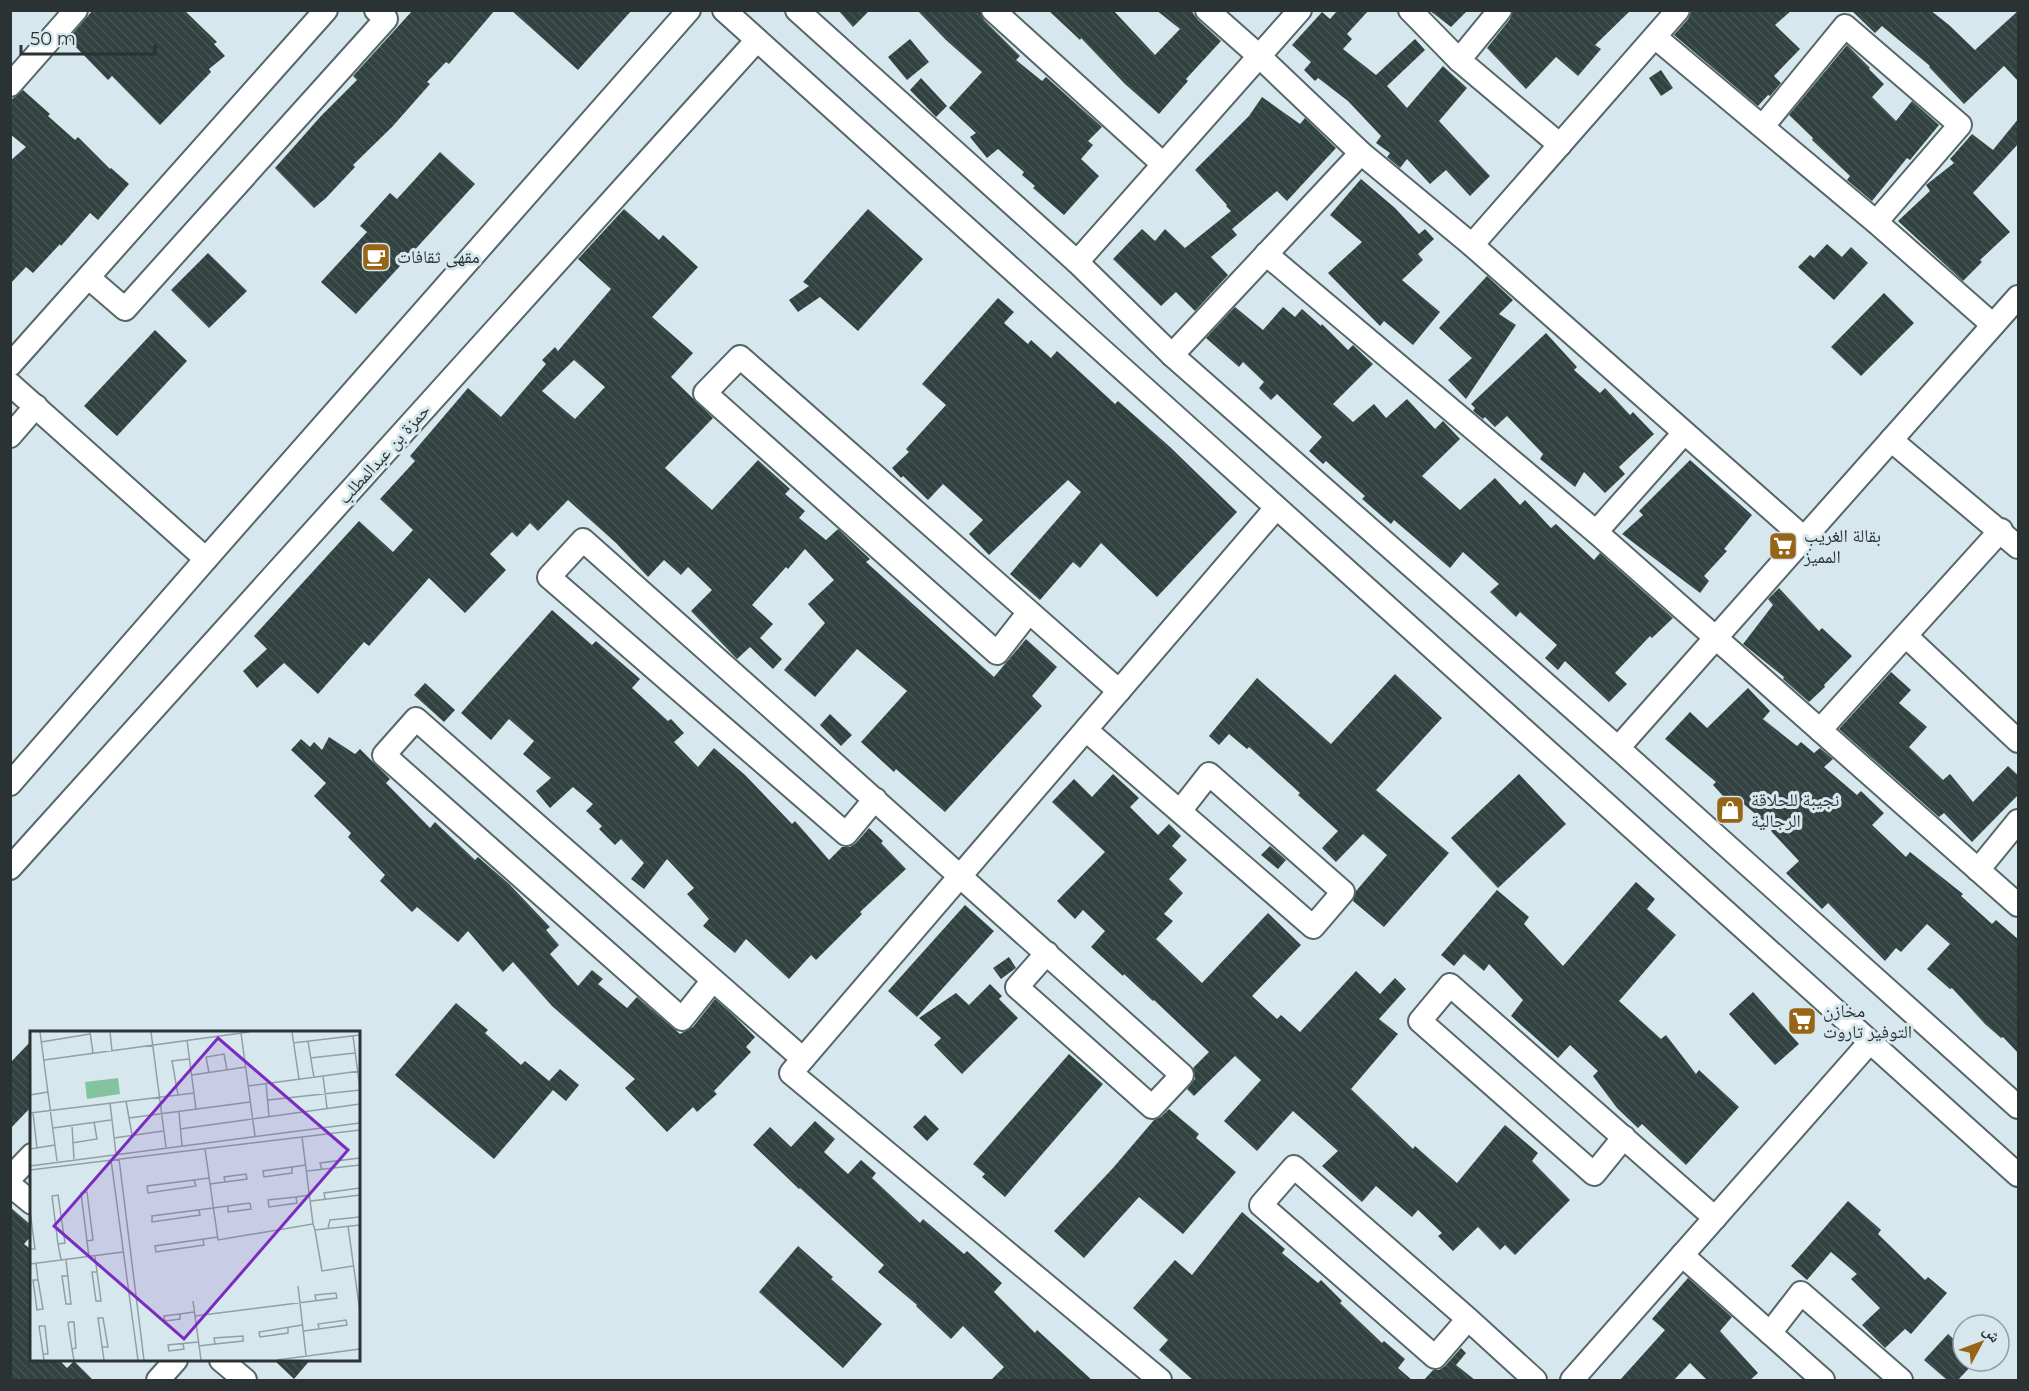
<svg xmlns="http://www.w3.org/2000/svg" width="2029" height="1391" font-family="Montserrat,'Noto Naskh Arabic',sans-serif">
<style>
.building{fill:url(#building-back-hatch);fill-rule:evenodd}
.lines{fill:none;stroke-linecap:round;stroke-linejoin:round}
.minor-casing{stroke:#56666b;stroke-width:26}
.minor{stroke:#fff;stroke-width:22}
.labels{text-anchor:middle;dominant-baseline:central;stroke-width:6;stroke-linejoin:round;paint-order:stroke}
.poi-label{font-size:18px;fill:#2b3234;stroke:#d6e8ed;text-anchor:start}
.street-label{font-size:18px;fill:#2b3234;stroke:#d6e8ed}
.inset-road{fill:none;stroke:#929fa3;stroke-width:1.5}
.view{fill:#7b2cbf;fill-opacity:0.15;stroke:#7b2cbf;stroke-width:3}
.inset-edge{fill:none;stroke:#2b3234;stroke-width:3}
</style>
<defs>
<pattern id="building-back-hatch" width="6" height="6" patternUnits="userSpaceOnUse" patternTransform="scale(1.5)"><rect width="6" height="6" fill="#314240"/><path d="M-1 5l2 2M0 0l6 6M5-1l2 2" fill="none" stroke="#465554"/></pattern>
</defs>
<rect width="100%" height="100%" fill="#d6e8ed"/>
<g class="building">
<path d="M93 10H184L217 42 214 44 225 56 209 69 211 72 160 125 112 76 108 80 68 39Z"/>
<path d="M413 10H495L449 64 446 62 427 82 430 84 392 127 353 165 355 167 326 198 314 208 275 168 321 116 357 80 353 76Z"/>
<path d="M511 10H632L578 70Z"/>
<path d="M838 10H870L853 27Z"/>
<path d="M917 10H980L984 20 1020 56 1016 60 1042 81 1046 77 1102 127 1088 141 1093 145 1081 159 1099 176 1064 215 1033 188 1035 186 1022 175 1024 172 998 149 987 158 970 137 976 133 949 108 982 72 946 40Z"/>
<path d="M1048 10H1113L1155 55 1180 29 1156 10H1191L1198 20 1221 41 1186 79 1188 81 1159 114 1125 84 1081 38 1080 40Z"/>
<path d="M1338 10H1369L1347 34 1352 39 1343 49 1376 75 1415 39 1425 50 1387 86 1407 108 1443 66 1467 88 1439 121 1490 176 1470 196 1446 170 1430 184 1407 159 1400 168 1387 157 1390 153 1376 143 1381 136 1348 101 1318 78 1315 81 1304 70 1311 62 1292 45 1322 12 1330 19Z"/>
<path d="M1429 10H1468L1451 27Z"/>
<path d="M1513 10H1631L1595 45 1601 49 1578 76 1556 57 1526 89 1487 48 1510 19Z"/>
<path d="M1692 10H1792L1775 25 1800 49 1774 76 1781 83 1770 96 1768 95 1758 106 1674 35 1688 19Z"/>
<path d="M1851 10H1930L1949 25 1975 50 2019 10V82L2004 66 1964 104 1929 67 1930 66 1882 26 1875 33Z"/>
<path d="M910 39 929 62 907 80 888 57Z"/>
<path d="M1847 45 1870 68 1869 69 1884 84 1872 97 1896 121 1912 101 1939 125 1910 160 1907 158 1872 201 1847 180 1850 176 1812 140 1813 138 1789 115Z"/>
<path d="M1661 70 1673 88 1661 96 1649 78Z"/>
<path d="M921 78 947 106 936 117 910 90Z"/>
<path d="M23 90 50 114 48 116 75 140 78 137 110 169 111 168 129 184 98 220 90 213 61 246 60 244 33 273 26 267 10 284V161L26 147 10 134V101Z"/>
<path d="M1262 97 1300 124 1305 118 1336 148 1287 201 1277 191 1232 229 1237 235 1211 257 1228 275 1195 311 1176 292 1161 306 1113 259 1142 229 1155 241 1165 229 1185 248 1231 211 1226 206 1227 205 1195 170 1249 116Z"/>
<path d="M2019 118V143L1973 193 2010 232 1980 260 1982 262 1963 281 1898 221 1930 191 1926 185 1954 163 1950 159 1972 134 1993 150Z"/>
<path d="M440 152 475 184 356 314 321 282 367 232 360 226 390 193 397 199Z"/>
<path d="M1361 179 1395 208 1419 234 1425 229 1434 239 1418 254 1423 260 1402 280 1440 312 1413 345 1384 321 1380 326 1328 273 1362 242 1330 215Z"/>
<path d="M624 209 659 240 663 235 698 267 652 317 693 353 671 377 713 418 665 468 712 510 758 460 790 489 785 494 805 511 799 518 826 540 838 529 870 559 866 562 994 677 1026 639 1057 667 1032 696 1042 706 945 812 896 769 894 772 861 742 907 691 857 649 815 697 784 670 825 623 808 604 834 580 805 549 788 569 786 567 752 605 773 624 760 638 782 659 773 669 750 647 737 659 691 611 712 590 688 567 681 575 664 560 648 577 616 543 568 500 538 531 530 523 517 537 512 532 490 554 506 570 465 613 429 578 369 646 364 642 318 694 284 663 257 688 243 671 267 649 254 636 359 521 393 552 413 530 380 499 415 461 410 456 468 388 501 417 546 364 542 360 555 347 558 351 611 289 578 259ZM574 360 605 387 575 419 542 391Z"/>
<path d="M868 209 923 259 858 331 820 297 798 312 789 300 809 286 803 282Z"/>
<path d="M1827 244 1842 257 1851 247 1868 263 1834 300 1798 267 1810 255 1814 258Z"/>
<path d="M208 253 247 291 209 328 171 290Z"/>
<path d="M1487 276 1513 300 1499 314 1516 325 1466 399 1448 380 1472 358 1439 328Z"/>
<path d="M1884 293 1914 323 1861 376 1831 347Z"/>
<path d="M998 298 1014 312 1004 323 1028 344 1031 340 1051 358 1057 351 1115 404 1118 401 1170 447 1237 512 1157 597 1101 543 1080 568 1073 562 1040 600 1010 574 1081 492 1068 480 989 555 969 534 983 520 943 484 928 500 903 476 901 478 892 468 909 452 906 449 946 405 922 384Z"/>
<path d="M1235 307 1263 330 1283 307 1295 317 1302 309 1321 326 1322 324 1348 350 1353 345 1373 364 1333 404 1353 422 1374 404 1386 418 1407 399 1435 429 1443 421 1460 439 1422 476 1460 510 1495 478 1520 505 1525 500 1551 528 1556 524 1594 560 1600 553 1673 618 1652 638 1650 636 1615 673 1627 684 1609 702 1565 661 1558 670 1545 658 1557 645 1520 612 1516 617 1490 592 1499 584 1463 552 1450 568 1394 520 1391 524 1362 499 1365 496 1326 461 1323 464 1309 451 1322 437 1277 394 1271 400 1259 388 1264 382 1243 362 1239 367 1206 338Z"/>
<path d="M155 330 187 361 117 436 84 406Z"/>
<path d="M1546 333 1577 367 1574 370 1600 393 1605 388 1630 415 1633 412 1654 434 1619 467 1625 474 1605 493 1584 472 1575 487 1540 459 1543 454 1507 416 1495 427 1485 417 1483 419 1473 411 1475 408 1471 404Z"/>
<path d="M1690 460 1752 515 1724 549 1727 551 1704 576 1709 581 1700 593 1622 534 1643 515 1639 511Z"/>
<path d="M1779 588 1819 631 1822 628 1852 656 1824 685 1825 687 1809 702 1783 679 1784 677 1743 644 1773 605 1768 599Z"/>
<path d="M552 610 592 645 596 641 640 679 632 688 668 721 671 719 684 733 674 742 698 767 714 748 745 775 792 824 795 821 829 860 842 847H850L856 843 869 828 883 841 881 843 906 869 860 912 862 914 816 960 811 955 789 979 746 939 735 953 703 926 709 919 687 894 694 888 667 859 644 889 631 879 644 863 621 839 615 845 599 829 602 826 586 811 593 804 573 787 550 808 536 791 551 778 523 754 534 741 509 719 491 740 461 713Z"/>
<path d="M1891 672 1911 690 1899 703 1927 727 1909 747 1943 780 1950 774 1973 802 2008 766 2019 776V794L1972 842 1944 813 1939 817 1839 729Z"/>
<path d="M1395 674 1442 718 1376 790 1449 853 1384 927 1353 901 1356 891 1387 855 1363 834 1336 862 1322 848 1338 831 1298 795 1300 793 1249 747 1247 749 1229 734 1219 745 1209 736 1257 678 1331 744Z"/>
<path d="M425 683 455 710 444 722 414 695Z"/>
<path d="M1748 688 1770 711 1763 719 1797 746 1801 742 1814 753 1820 748 1833 759 1824 767 1857 795 1861 791 1884 813 1872 825 1906 857 1910 852 1963 894 1961 896 1992 924 1996 920 2019 940V1054L2003 1037 2001 1038 1985 1024 1952 988 1950 989 1927 969 1950 944 1927 924 1901 952 1896 948 1885 961 1828 903 1822 909 1786 873 1799 861 1771 831 1773 829 1739 800 1732 806 1713 785 1716 782 1665 739 1690 712 1707 728Z"/>
<path d="M830 714 852 735 841 746 820 725Z"/>
<path d="M329 737 355 754 360 749 390 779 386 783 430 828 435 822 475 860 478 857 509 884 550 927 546 930 559 945 550 954 578 986 592 970 603 979 598 984 627 1008 637 997 680 1034 693 1027 715 999 733 1015 755 1037 746 1047 751 1052 714 1091 717 1094 697 1112 693 1107 667 1132 625 1088 635 1079 552 1006 513 962 503 972 468 931 458 942 417 907 412 912 380 881 385 875 348 837 351 833 314 796 326 783 291 750 301 739 310 747 314 742 322 750Z"/>
<path d="M1113 774 1139 798 1130 807 1158 835 1169 824 1181 836 1172 846 1187 860 1169 879 1183 893 1164 914 1173 921 1156 939 1202 983 1268 913 1301 945 1252 996 1277 1019 1281 1015 1300 1032 1356 971 1380 994 1395 978 1406 989 1379 1019 1398 1034 1351 1089 1413 1149 1415 1146 1457 1183 1505 1125 1538 1153 1532 1161 1570 1200 1515 1255 1505 1245 1500 1250 1478 1227 1453 1251 1438 1236 1442 1233 1418 1210 1412 1217 1376 1186 1362 1202 1322 1166 1338 1151 1293 1111 1257 1151 1224 1121 1261 1080 1235 1056 1194 1096 1187 1089 1195 1079 1193 1068 1209 1052 1154 1000 1153 1001 1124 974 1123 976 1091 947 1105 931 1083 910 1075 919 1057 901 1105 852 1052 802 1074 779 1092 797Z"/>
<path d="M1519 774 1566 824 1498 888 1451 838Z"/>
<path d="M1270 846 1286 860 1278 869 1261 855Z"/>
<path d="M1636 882 1655 899 1647 909 1676 935 1619 1001 1661 1039 1666 1035 1696 1074 1699 1070 1739 1107 1686 1165 1642 1124 1638 1128 1617 1108 1593 1076 1598 1071 1570 1045 1558 1058 1511 1016 1523 1000 1489 964 1484 971 1464 954 1454 966 1441 955 1497 890 1529 917 1524 924 1563 966Z"/>
<path d="M965 905 994 931 917 1017 888 991Z"/>
<path d="M1009 957 1016 968 1001 979 993 968Z"/>
<path d="M990 984 1002 996 999 999 1018 1018 962 1074 934 1045 941 1038 919 1018 956 993 969 1005Z"/>
<path d="M1753 992 1799 1044 1775 1065 1729 1014Z"/>
<path d="M456 1003 488 1030 485 1033 521 1065 525 1061 549 1081 560 1069 579 1085 566 1101 553 1090 494 1159 395 1075Z"/>
<path d="M32 1040V1106L10 1129V1063Z"/>
<path d="M1069 1054 1103 1084 1005 1197 982 1177 985 1174 973 1164Z"/>
<path d="M1169 1109 1199 1134 1196 1138 1236 1172 1183 1234 1139 1197 1084 1258 1054 1231 1113 1168 1154 1120 1161 1117Z"/>
<path d="M925 1115 939 1129 927 1141 913 1127Z"/>
<path d="M815 1121 835 1139 824 1152 848 1174 861 1160 876 1173 872 1178 920 1223 923 1219 964 1254 967 1251 1002 1283 994 1292 1035 1333 1037 1330 1092 1380H991L1004 1367 963 1326 951 1339 916 1306 917 1305 878 1272 884 1265 800 1188 799 1189 753 1145 770 1127 791 1147Z"/>
<path d="M1848 1201 1881 1230 1878 1234 1925 1280 1928 1277 1947 1293 1911 1334 1905 1329 1885 1348 1862 1325 1880 1308 1851 1279 1857 1274 1831 1252 1807 1280 1791 1266Z"/>
<path d="M10 1207 32 1226V1235L24 1244 32 1250V1359H58L67 1368 74 1361 93 1380H10Z"/>
<path d="M1242 1212 1285 1249 1282 1253 1318 1283 1321 1280 1342 1301 1340 1303 1382 1343 1384 1341 1405 1359 1398 1368 1412 1380H1193L1159 1350 1168 1340 1133 1308 1175 1260 1192 1275Z"/>
<path d="M798 1246 833 1277 831 1279 882 1324 843 1368 759 1292Z"/>
<path d="M1688 1278 1732 1317 1720 1331 1758 1373 1750 1380H1707L1690 1363 1674 1380H1620L1665 1330 1652 1319Z"/>
<path d="M1948 1334 1960 1345 1954 1352 1971 1366 1958 1380H1947L1924 1360Z"/>
<path d="M1461 1348 1466 1353 1456 1365 1475 1380H1424L1433 1370H1439L1445 1366Z"/>
<path d="M273 1359H311L294 1379Z"/>
</g>
<g class="lines">
<g class="minor-casing">
<g id="minor">
<path d="M724 10 2018 1175"/>
<path d="M797 10 1077 262 1172 355 1618 748 2018 1107"/>
<path d="M993 10 1163 164"/>
<path d="M1207 10 1259 56 1361 153 1472 245 1804 538"/>
<path d="M1410 10 1459 60"/>
<path d="M1500 10 1459 60 1560 145"/>
<path d="M1655 37 1876 222 1993 325"/>
<path d="M10 85 76 10"/>
<path d="M1763 126 1845 26 1960 125 1876 222"/>
<path d="M1472 245 1678 10"/>
<path d="M1266 254 1596 532 2018 905"/>
<path d="M1077 262 1300 10"/>
<path d="M89 278 125 309 386 19 376 10"/>
<path d="M1172 355 1361 153"/>
<path d="M10 365 326 10"/>
<path d="M10 384 206 559"/>
<path d="M10 436 36 406"/>
<path d="M1891 440 2018 547"/>
<path d="M1596 532 1684 433"/>
<path d="M1029 612 997 653 705 393 740 357 1119 691"/>
<path d="M1907 637 2018 741"/>
<path d="M1086 730 1313 927 1343 892 1209 774 1180 811"/>
<path d="M1820 730 2001 530"/>
<path d="M1618 748 2018 297"/>
<path d="M10 784 206 559 689 10"/>
<path d="M875 799 846 834 549 577 583 540C783 718 983 895 1182 1075L1152 1107 1017 987 1047 953"/>
<path d="M10 868 757 40"/>
<path d="M1978 870 2018 821"/>
<path d="M713 980 682 1019 384 755 416 719 803 1059"/>
<path d="M1624 1137 1594 1174 1420 1021 1450 985 1715 1218"/>
<path d="M10 1178 32 1155"/>
<path d="M10 1185 32 1203"/>
<path d="M1682 1255 1823 1380"/>
<path d="M1468 1319 1435 1357 1261 1205 1294 1167 1468 1319 1535 1380"/>
<path d="M1770 1333 1801 1293 1901 1380"/>
<path d="M221 1360 245 1380"/>
<path d="M158 1380 176 1360"/>
<path d="M1160 1380 791 1073 1276 508"/>
<path d="M1572 1380 1870 1042"/>
</g>
</g>
<use href="#minor" class="minor"/>
</g>
<defs>
<g id="cafe-square" transform="scale(1.5)"><rect x="-9" y="-9" width="18" height="18" rx="4" fill="#976517" stroke="#d6e8ed"/><path d="M-5.5-4.5H6V0H3Q3 3.5 0 3.5H-2.5Q-5.5 3.5-5.5 0ZM3-3.2v2h1.7v-2ZM-6 4.5H4V6H-6Z" fill="#fff"/></g>
<g id="supermarket-square" transform="scale(1.5)"><rect x="-9" y="-9" width="18" height="18" rx="4" fill="#976517" stroke="#d6e8ed"/><path d="M-6-5.5h2.5l.6 2H6L4.5 2H-2.5L-4.4-4H-6ZM-1.5 3.2a1.3 1.3 0 1 0 .1 0ZM3 3.2a1.3 1.3 0 1 0 .1 0Z" fill="#fff"/></g>
<g id="shop-square" transform="scale(1.5)"><rect x="-9" y="-9" width="18" height="18" rx="4" fill="#976517" stroke="#d6e8ed"/><path d="M-5-2.5h2.3a2.7 3.5 0 0 1 5.4 0H5L5.5 6h-11ZM-1.5-2.5h3a1.5 2.3 0 0 0-3 0Z" fill="#fff"/></g>
</defs>
<g fill-rule="evenodd">
<use href="#cafe-square" x="376" y="257"/>
<use href="#supermarket-square" x="1783" y="546"/>
<use href="#shop-square" x="1730" y="810"/>
<use href="#supermarket-square" x="1802" y="1021"/>
</g>
<g class="labels">
<g class="poi-label">
<text x="397" y="257">مقهى ثقافات</text>
<text x="1804" y="536">بقالة الغريب<tspan x="1804" dy="21">المميز</tspan></text>
<text x="1751" y="800">نجيبة للحلاقة<tspan x="1751" dy="21">الرجالية</tspan></text>
<text x="1823" y="1011">مخازن<tspan x="1823" dy="21">التوفير تاروت</tspan></text>
</g>
<g class="street-label">
<text transform="translate(384 454) rotate(-48)">حمزة بن عبدالمطلب</text>
</g>
</g>
<g transform="translate(30 1031)">
<rect width="330" height="330" fill="#d6e8ed"/>
<path d="M88 47 90 63 57 68 55 51Z" fill="#83c39f"/>
<path class="inset-road" d="M10 1 27 130M60 1 63 22M80 1 82 20M121 1 136 116M262 1 269 48M211 2 225 105M323 5 330 58M157 9 166 78M278 10 284 47M11 11 60 3M263 12 330 4M280 27 325 22M159 28 142 30 148 64 164 62M14 29 219 1M179 42 176 26 194 23 197 39M162 44 216 36M293 45 297 77M236 52 239 85M218 55 330 40M0 64 18 61M238 69 330 59M96 70 102 104M80 72 86 123M149 81 152 115M0 82 148 64M3 82 7 117M99 87 220 71M42 94 44 128M23 97 81 89M150 98 330 73M84 107 133 100M42 112 67 108 64 91M0 118 25 114M175 118 188 209 283 193 272 106M89 128 114 329M81 129 108 329M0 135 330 92M262 136V142L234 146 233 140 262 136 276 134M0 139 330 99M292 139 290 132 330 127M277 140 330 134M164 149 166 155 118 162 117 155 164 149 179 147M180 153 195 151 217 148 216 143 194 146 195 151M266 166 267 172 239 176 238 169 266 166 280 164M295 168 294 162 330 157M281 170 330 164M198 175V181L221 178 220 172M169 179 170 184 122 191V185L183 177 220 172M0 180 5 218H0M283 193 285 199 330 194M318 195 330 281M298 197 300 189 330 186M285 199 292 240 323 235M173 208 174 214 126 221 125 215 188 206M57 210 63 209 57 161 51 162 59 226M28 213 35 212 28 164 22 165 28 213 31 229M65 225 67 241 71 270H66L62 241H67M36 229 41 273H36L32 245H38M6 232 8 249 13 278 7 279 3 249H8M0 233 93 221M268 255 276 324M163 270 171 329M150 283V288L135 290 134 285 150 283 164 281M165 285 307 267 306 262 285 264 286 269M9 295H15L18 323H13M9 295 14 329M258 297V302L230 306 229 301 272 294M274 300 317 294 316 289 288 293 289 297M153 312 154 318 139 320 138 314 168 311M169 315 185 313 213 310V305L184 307 185 313M72 316H78L73 287H68L74 329M42 318 46 317 44 291H40L38 292 42 318 44 329M247 329 330 318"/>
<path class="view" d="M188 7 318 119 154 308 24 195Z"/>
<rect width="330" height="330" class="inset-edge"/>
</g>
<rect width="2029" height="1391" fill="none" stroke="#2b3234" stroke-width="24"/>
<g transform="translate(1981 1343) rotate(49)"><circle r="28" fill="#d6e8ed" stroke="#929fa3" stroke-width="1.5"/>
<path d="M0-4.5L10 22L0 15L-10 22Z" fill="#976517"/>
<text y="-9" font-size="16" font-weight="bold" text-anchor="middle" fill="#2b3234">ش</text>
</g>
<path d="M21 45v9h134v-9" fill="none" stroke="#2b3234" stroke-width="3"/>
<text x="30" y="45" font-size="18" fill="#2b3234" stroke="#d6e8ed" stroke-width="4.5" paint-order="stroke">50 m</text>
</svg>
